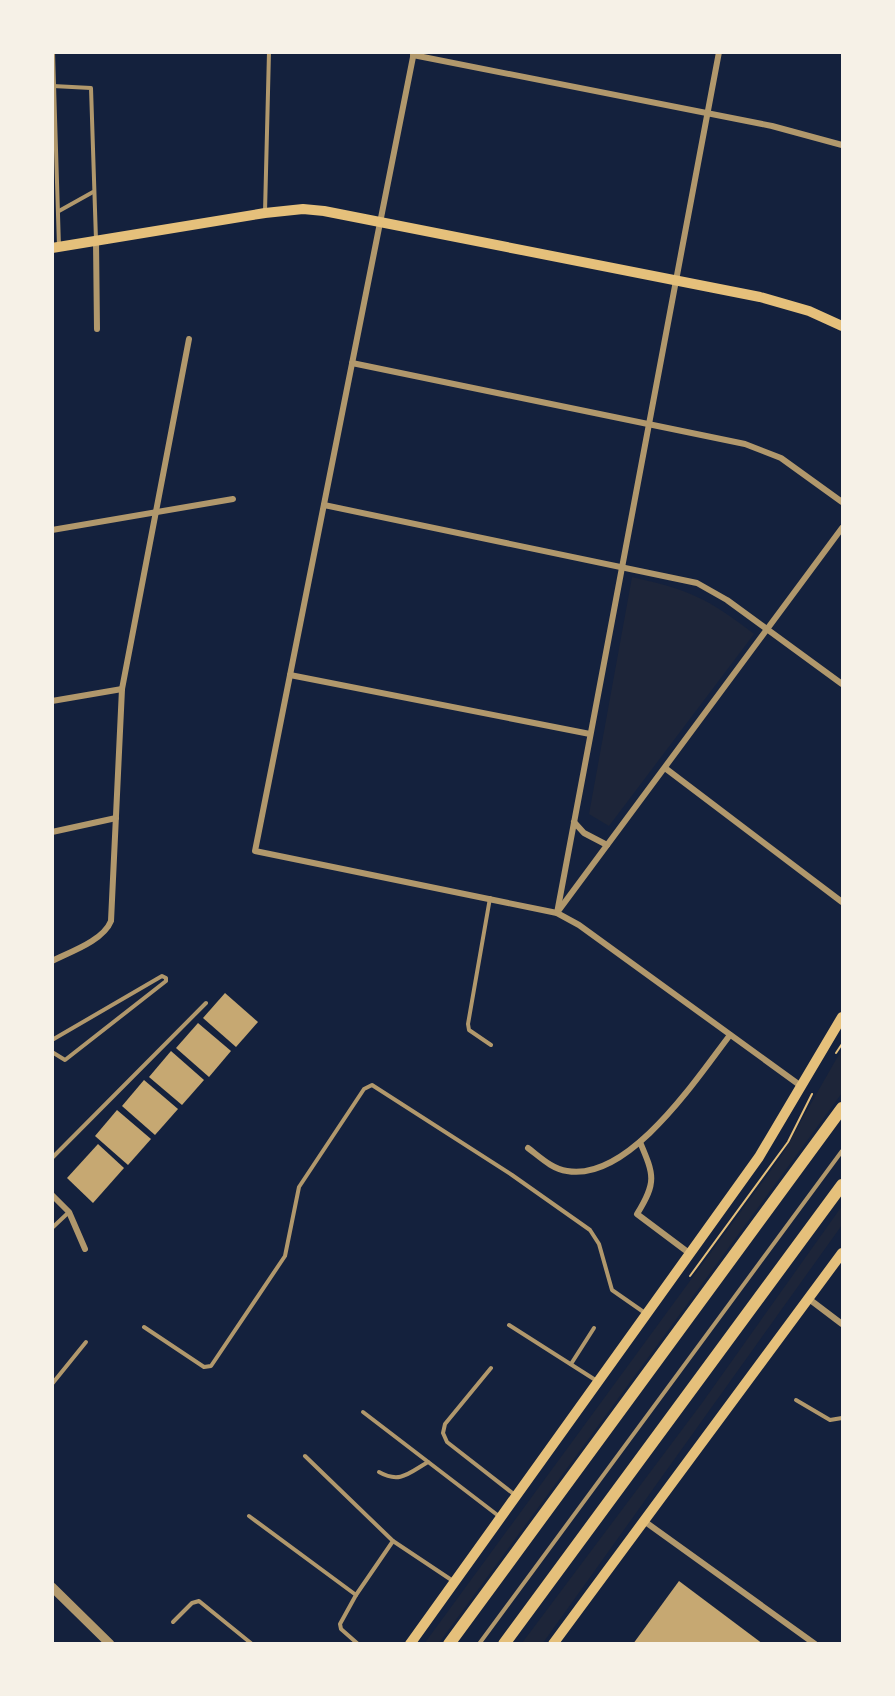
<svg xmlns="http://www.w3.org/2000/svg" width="895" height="1696" font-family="'DM Sans',sans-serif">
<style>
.green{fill:#1d2539}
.building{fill:#c6a872}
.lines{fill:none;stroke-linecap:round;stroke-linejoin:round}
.path{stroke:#e5c07b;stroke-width:2}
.service{stroke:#b1986c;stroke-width:4}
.minor{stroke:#b1986c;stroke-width:6}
.tertiary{stroke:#b1986c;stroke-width:9}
.secondary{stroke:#e5c07b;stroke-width:10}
.trunk{stroke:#e5c07b;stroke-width:12}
</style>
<rect width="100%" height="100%" fill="#14213d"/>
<g class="green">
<path d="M632 577C690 590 707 598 754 634L609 826 589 814Z"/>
<path d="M842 1049V1093L439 1643 424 1644 780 1158Z"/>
<path d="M842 1206V1225L543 1643H522L702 1403Z"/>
</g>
<g class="building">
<path d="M225 993 258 1022 236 1047 203 1018Z"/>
<path d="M198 1023 231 1051 209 1077 176 1048Z"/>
<path d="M171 1051 204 1080 182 1105 149 1077Z"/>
<path d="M144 1080 178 1109 155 1135 122 1106Z"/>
<path d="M117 1110 151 1139 128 1165 95 1136Z"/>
<path d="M98 1144 124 1168 93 1203 67 1178Z"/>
<path d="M679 1581 763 1644H633Z"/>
</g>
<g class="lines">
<g class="path">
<path d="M836 1053 842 1044"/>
<path d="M690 1276 788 1142 812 1094"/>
</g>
<g class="service">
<path d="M53 52 59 247"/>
<path d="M53 86 91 88 96 240"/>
<path d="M59 211 93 192"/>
<path d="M265 212 269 52"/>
<path d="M490 898 468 1024 469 1030 491 1045"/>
<path d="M52 1040 162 976 166 978V981L65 1060 52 1052"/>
<path d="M52 1158 206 1003"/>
<path d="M52 1228 69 1212"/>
<path d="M509 1325 597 1381"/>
<path d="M144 1327 204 1367 211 1366 285 1256 299 1187 364 1089 372 1085 512 1175 590 1230 599 1244 612 1290 645 1313"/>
<path d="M571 1364 594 1328"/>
<path d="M491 1368 445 1424 443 1433 447 1442 515 1495"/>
<path d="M52 1384 86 1342"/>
<path d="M796 1400 830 1420 842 1418"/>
<path d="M363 1412 500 1517"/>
<path d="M305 1456 393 1541 453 1581"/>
<path d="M379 1472C400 1484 409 1473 428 1462"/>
<path d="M249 1516 356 1595 340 1624 341 1629 358 1644"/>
<path d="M356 1595 393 1541"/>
<path d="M173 1622 192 1603 199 1601 252 1644"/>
<path d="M479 1644 842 1151"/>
</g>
<g class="minor">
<path d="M414 52 255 851 557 913 579 925 801 1086"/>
<path d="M413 55 772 126 842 145"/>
<path d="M96 241 97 329"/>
<path d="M352 363 745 444 781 458 842 502"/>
<path d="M324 505 697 583 727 600 842 684"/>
<path d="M52 530 233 499"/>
<path d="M290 675 590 734"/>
<path d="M52 701 122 689"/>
<path d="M665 768 842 902"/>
<path d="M574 822 584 833 607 845"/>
<path d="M52 832 116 818"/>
<path d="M559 910 842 528"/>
<path d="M557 913 719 52"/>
<path d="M52 961C70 952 103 941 111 921L122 689 189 339"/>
<path d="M640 1142C654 1175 657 1182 637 1214L689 1253"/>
<path d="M528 1148C540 1157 552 1169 567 1171 629 1182 697 1078 730 1035"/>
<path d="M52 1195 69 1212 85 1249"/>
<path d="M809 1299 842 1324"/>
<path d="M644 1521 815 1644"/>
</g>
<path class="tertiary" d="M52 1587 110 1644"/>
<g class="secondary">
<path d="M52 248 265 213 303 209 324 211 760 297 809 311 842 326"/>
<path d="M410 1644 759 1157 842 1017"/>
<path d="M553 1644 842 1253"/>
</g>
<g class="trunk">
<path d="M449 1644 842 1108"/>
<path d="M504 1644 842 1185"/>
</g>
</g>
<rect width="895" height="1696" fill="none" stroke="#f6f1e7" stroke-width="108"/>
</svg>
